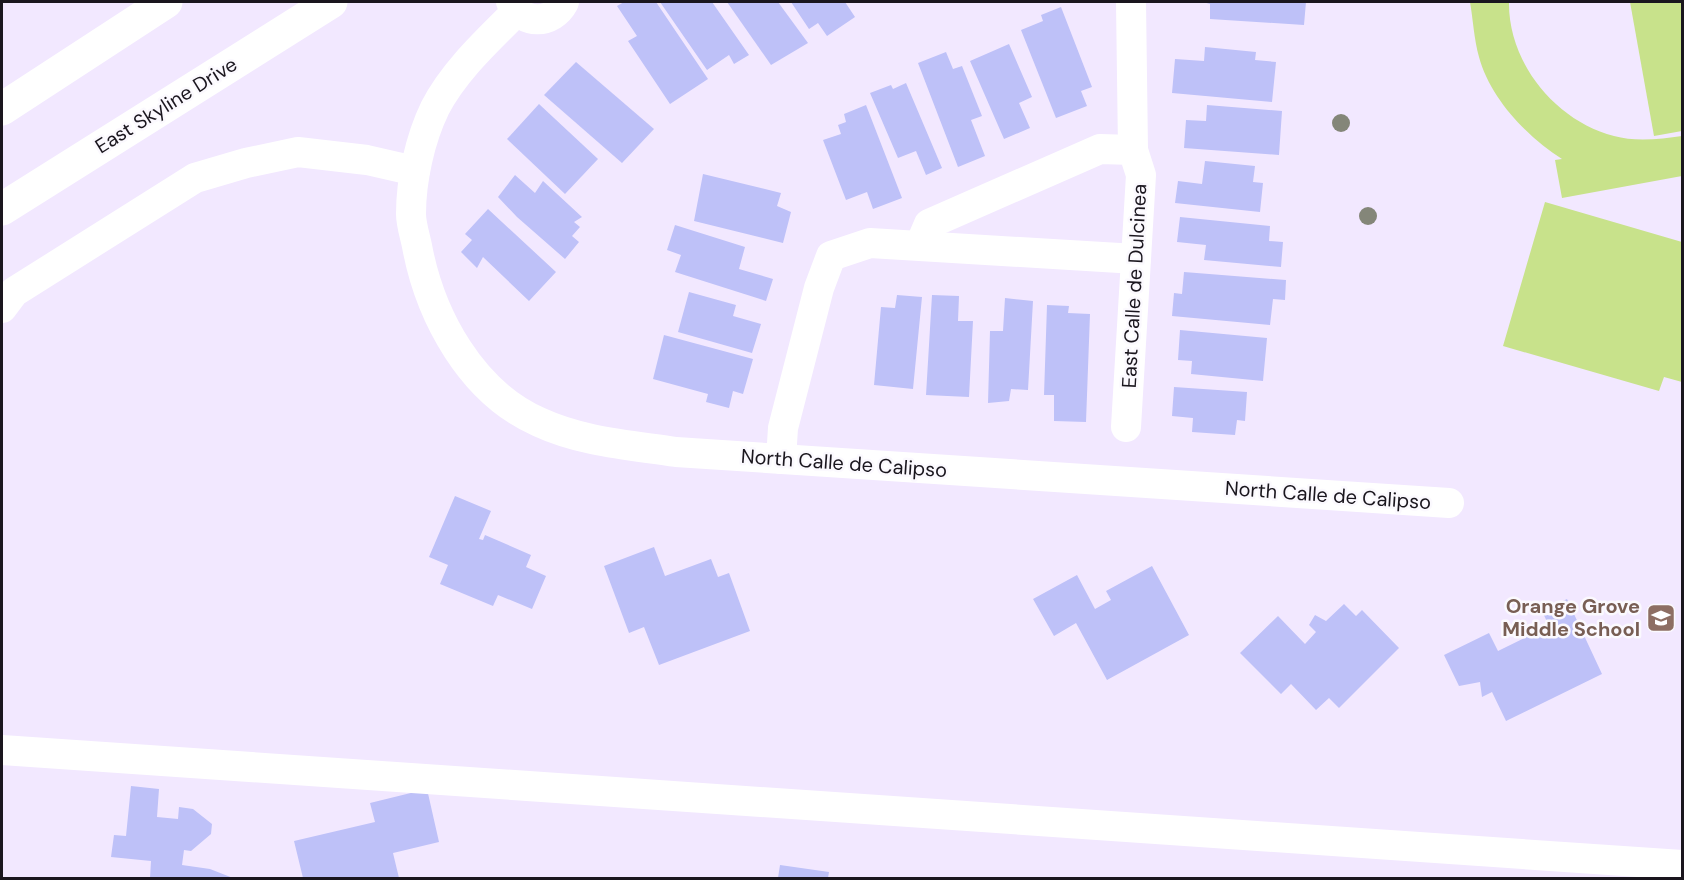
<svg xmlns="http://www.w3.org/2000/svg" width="1684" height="880" font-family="'DM Sans',sans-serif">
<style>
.green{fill:#c8e28b}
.building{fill:#bec1f8}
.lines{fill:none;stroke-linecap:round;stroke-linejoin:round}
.minor{stroke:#fff;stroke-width:30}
.major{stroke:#fff;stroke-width:33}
.tree{fill:#848679}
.labels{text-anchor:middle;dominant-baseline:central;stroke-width:5;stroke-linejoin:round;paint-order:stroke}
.street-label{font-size:20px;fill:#1a161e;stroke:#fbf9fe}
.education-label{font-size:20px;font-weight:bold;fill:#785e54;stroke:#fbf9fe;text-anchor:end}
</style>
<rect width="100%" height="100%" fill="#f2e8ff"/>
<g class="green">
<path d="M1470 2H1509C1508 63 1556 121 1614 136 1635 142 1661 139 1682 136V176L1562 198 1555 160 1562 159C1527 137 1490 98 1479 57 1474 39 1473 19 1470 2Z"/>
<path d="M1630 2H1682V131L1654 136Z"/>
<path d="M1545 202 1682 242V382L1664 377 1659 391 1503 346Z"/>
</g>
<g class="building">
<path d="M624 2H656L708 79 670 104 628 41 637 36 617 6Z"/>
<path d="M660 2H712L749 55 734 64 729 55 707 70Z"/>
<path d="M727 2H778L808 43 771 65Z"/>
<path d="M791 2H845L855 17 827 36 818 23 809 29Z"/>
<path d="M1203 2H1306L1304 25 1210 19V4Z"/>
<path d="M1061 7 1092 87 1081 91 1087 106 1056 118 1021 30 1043 21 1041 15Z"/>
<path d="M1009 44 1032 97 1019 103 1030 128 1004 139 970 61Z"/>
<path d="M1205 47 1256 52 1255 60 1276 62 1272 102 1172 93 1175 59 1204 61Z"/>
<path d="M946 52 953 69 962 66 982 116 971 120 985 156 958 167 918 63Z"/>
<path d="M576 62 654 129 622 163 544 95Z"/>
<path d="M906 83 942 168 926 175 916 151 898 158 870 93 891 85 893 89Z"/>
<path d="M539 104 598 159 565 194 507 139Z"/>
<path d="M866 105 902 198 873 209 867 192 846 200 823 140 841 134 838 125 846 122 844 114Z"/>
<path d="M1207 105 1282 111 1279 155 1184 148 1186 120 1206 121Z"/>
<path d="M1205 161 1255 166 1253 182 1263 183 1260 212 1175 203 1178 181 1202 184Z"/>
<path d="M703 174 781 193 777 206 791 212 783 243 694 221Z"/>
<path d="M515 175 535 193 543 181 582 217 574 222 580 227 572 236 579 242 565 259 517 217 498 197Z"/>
<path d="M488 209 556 272 529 301 483 257 477 268 461 252 472 240 465 234Z"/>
<path d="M1180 217 1270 226 1269 241 1283 242 1281 267 1204 260 1206 245 1177 242Z"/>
<path d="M675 225 745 247 739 269 773 279 766 301 675 272 681 255 667 250Z"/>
<path d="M1184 272 1286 280 1285 300 1273 299 1270 325 1172 316 1174 293 1182 294Z"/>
<path d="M689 292 736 305 733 316 761 324 752 353 678 332Z"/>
<path d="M897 295 922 297 913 389 874 385 881 307 895 308Z"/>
<path d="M932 295 959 296 958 321H973L969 397 926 395Z"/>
<path d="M1005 298 1033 301 1028 390 1011 389 1009 401 988 403 990 331H1003Z"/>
<path d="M1047 305 1069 306 1068 313 1090 314 1086 422 1054 421V395H1044Z"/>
<path d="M1180 330 1267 338 1263 381 1191 374 1192 361 1178 360Z"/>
<path d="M664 335 753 359 743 394 733 391 729 408 706 402 708 394 653 379Z"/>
<path d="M1174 387 1247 392 1245 421 1237 420 1235 435 1192 432 1193 418 1172 416Z"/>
<path d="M455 496 491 511 479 539 483 540 485 535 531 555 526 567 546 576 532 609 498 595 493 606 440 584 448 565 429 557Z"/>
<path d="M654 547 665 576 711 559 718 577 729 573 750 631 659 665 644 627 629 633 604 566Z"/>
<path d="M1152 566 1189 635 1107 680 1076 623 1054 636 1033 599 1077 575 1095 609 1111 600 1106 591Z"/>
<path d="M1567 599 1602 674 1506 721 1492 692 1482 697 1480 682 1459 686 1444 655 1489 633 1498 651 1549 626 1542 611Z"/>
<path d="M1344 604 1356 616 1362 610 1399 648 1339 708 1329 698 1316 710 1291 684 1281 694 1240 653 1278 616 1305 644 1316 632 1309 625 1315 615 1326 621Z"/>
<path d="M131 786 159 789 157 817 178 819 179 807 193 809 212 824 211 834 191 851 184 850 182 865 210 869 233 878H150L151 861 111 857 114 835 126 836Z"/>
<path d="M427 789 439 842 393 853 399 878H303L294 841 375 822 370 803Z"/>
<path d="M780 865 829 872 828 878H778Z"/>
</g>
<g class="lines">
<g class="minor">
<path d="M511 2C523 25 552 25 564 2"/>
<path d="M517 11C488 40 454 71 435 108 420 139 411 180 411 214 411 224 415 236 417 246 430 316 471 392 539 422 582 442 629 445 676 452L1449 503"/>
<path d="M920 245 929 224 1100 149 1133 150"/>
<path d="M2 308 14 292 195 178 246 163 298 152 367 160 415 171"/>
<path d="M1126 427 1141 175 1133 150 1131 2"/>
<path d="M781 459 783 428 819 288 831 256 870 243 1136 259"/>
<path d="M2 750 1682 865"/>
</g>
<g class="major">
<path d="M2 109 166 2"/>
<path d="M2 209 331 2"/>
</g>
</g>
<g class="tree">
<circle cx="1341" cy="123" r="9"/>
<circle cx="1368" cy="216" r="9"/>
</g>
<defs>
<g id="school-square" transform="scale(1.5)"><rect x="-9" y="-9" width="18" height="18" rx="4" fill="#8d6e63" stroke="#fbf9fe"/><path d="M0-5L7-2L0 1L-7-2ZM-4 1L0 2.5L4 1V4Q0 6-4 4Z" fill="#fff"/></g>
</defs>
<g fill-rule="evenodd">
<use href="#school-square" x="1661" y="618"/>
</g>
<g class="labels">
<g class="street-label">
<text transform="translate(166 105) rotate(-32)">East Skyline Drive</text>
<text transform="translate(1134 286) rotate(-87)">East Calle de Dulcinea</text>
<text transform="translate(844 463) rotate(4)">North Calle de Calipso</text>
<text transform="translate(1328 495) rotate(4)">North Calle de Calipso</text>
</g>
<g class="education-label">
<text x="1640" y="606">Orange Grove<tspan x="1640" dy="23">Middle School</tspan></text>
</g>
</g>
<rect width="1684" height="880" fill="none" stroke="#1a161e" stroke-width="6"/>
</svg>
